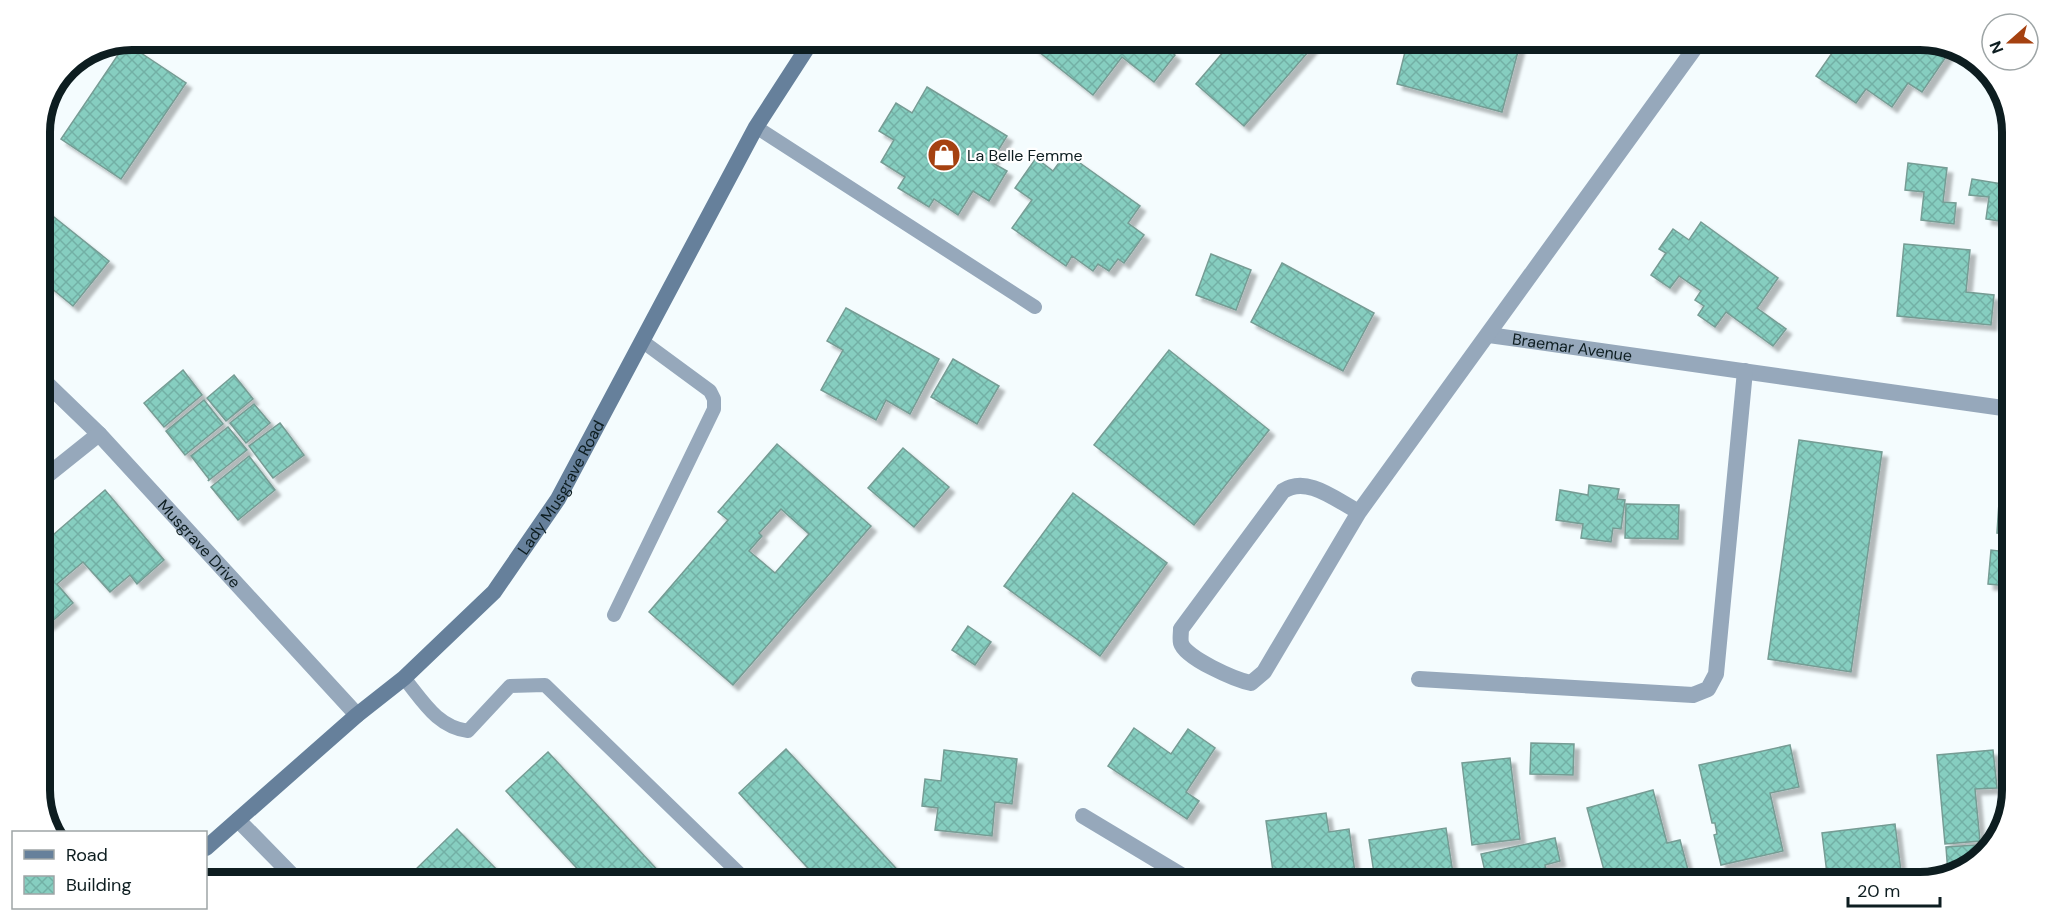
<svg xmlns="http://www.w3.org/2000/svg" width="2052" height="921" font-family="'DM Sans',sans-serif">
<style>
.building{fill:url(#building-cross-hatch);stroke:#769c94;stroke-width:1.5;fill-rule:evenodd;filter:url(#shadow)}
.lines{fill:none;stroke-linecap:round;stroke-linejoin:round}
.service{stroke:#96a8bb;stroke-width:14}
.minor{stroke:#96a8bb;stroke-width:16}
.secondary{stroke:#66809b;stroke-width:16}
.labels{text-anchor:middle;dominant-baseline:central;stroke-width:4.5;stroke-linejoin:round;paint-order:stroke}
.poi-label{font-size:16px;fill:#0d1d20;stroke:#fff;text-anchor:start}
.street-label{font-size:16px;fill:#0d1d20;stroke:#fff}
.rim{fill:none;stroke:#0d1d20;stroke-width:8}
</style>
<defs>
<pattern id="building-cross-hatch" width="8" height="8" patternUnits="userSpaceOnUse" patternTransform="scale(1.5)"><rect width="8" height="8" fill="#86cec0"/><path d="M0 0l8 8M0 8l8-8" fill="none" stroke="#72b0a5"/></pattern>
<filter id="shadow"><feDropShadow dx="5.5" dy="5.5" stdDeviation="1.5" flood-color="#0004"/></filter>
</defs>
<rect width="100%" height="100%" fill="#f4fcfe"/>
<g class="building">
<path d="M126 43 186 83 121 179 61 139Z"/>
<path d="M1039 43H1160L1175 55 1154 82 1122 57 1093 95 1034 48Z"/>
<path d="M1231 43 1315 44 1244 126 1196 84Z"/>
<path d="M1407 44H1520L1502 112 1397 84Z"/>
<path d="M1837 46H1943L1950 51 1922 92 1908 83 1892 107 1866 89 1856 103 1816 76Z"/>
<path d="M927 87 1007 136 991 162 1007 171 989 201 973 191 958 215 934 199 929 207 898 188 905 177 881 162 894 140 879 131 896 103 912 113Z"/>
<path d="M1066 153 1140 206 1128 223 1144 235 1124 263 1118 259 1109 271 1098 264 1093 271 1072 256 1066 266 1012 228 1032 200 1015 188 1036 158 1053 171Z"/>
<path d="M1908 163 1947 168 1943 202 1956 203 1954 224 1921 220 1924 192 1905 190Z"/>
<path d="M1972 179 2003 184 1998 221 1986 219 1989 197 1969 195Z"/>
<path d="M39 205 109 261 73 306 39 278Z"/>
<path d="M1701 222 1778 278 1757 308 1786 329 1773 346 1726 312 1715 327 1698 315 1704 306 1695 300 1701 291 1679 276 1670 288 1651 275 1666 253 1659 249 1673 229 1689 240Z"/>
<path d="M1904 244 1970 250 1966 292 1994 295 1991 325 1897 316Z"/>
<path d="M1211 254 1251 270 1236 310 1196 295Z"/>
<path d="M1282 263 1374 313 1343 371 1251 322Z"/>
<path d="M846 308 939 359 910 414 886 400 876 420 821 390 843 350 827 341Z"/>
<path d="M1169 350 1269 430 1194 525 1094 445Z"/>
<path d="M953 359 999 386 977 424 931 397Z"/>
<path d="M183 370 202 395 164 427 144 403Z"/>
<path d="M234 375 253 399 226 421 207 398Z"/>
<path d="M204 400 223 424 185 455 166 431Z"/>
<path d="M254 404 270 423 246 443 230 423Z"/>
<path d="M280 423 304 455 273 478 249 446Z"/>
<path d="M228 427 247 450 208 481 209 479 191 456Z"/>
<path d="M1799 440 1882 452 1851 672 1768 659Z"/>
<path d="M39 443 45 450 39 455Z"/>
<path d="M777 444 871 526 733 685 649 612 728 520 718 512ZM781 509 809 534 775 573 749 551 762 536 759 533Z"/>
<path d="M903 448 949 487 914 527 868 488Z"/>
<path d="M249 456 275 490 238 520 211 487Z"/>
<path d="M1589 485 1619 489 1617 499 1625 500 1621 529 1613 528 1611 542 1581 538 1583 524 1556 520 1560 490 1588 495Z"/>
<path d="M2000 487 2009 488V534L1997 533Z"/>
<path d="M105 490 164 560 137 584 130 575 110 592 83 562 57 584 73 603 48 625 39 615V547Z"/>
<path d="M1073 493 1167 563 1100 656 1004 586Z"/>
<path d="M1626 504 1679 505 1678 539 1625 538Z"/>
<path d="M2008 544V586L1988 584 1991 550 2007 552Z"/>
<path d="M968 626 991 642 975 665 952 650Z"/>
<path d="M1134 728 1171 754 1188 729 1215 748 1186 792 1199 801 1187 819 1108 766Z"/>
<path d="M1531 743 1574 744 1573 775 1530 774Z"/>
<path d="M1790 745 1799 787 1770 793 1783 851 1721 865 1714 835 1717 834 1715 823H1712L1699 765Z"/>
<path d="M786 749 905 878H817L739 793Z"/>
<path d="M944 750 1017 759 1012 804 995 802 992 836 935 830 938 808 922 806 925 779 941 781Z"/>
<path d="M1993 750 1997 788 1975 789 1980 841 1945 844 1937 755Z"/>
<path d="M548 752 663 876 662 877H585L506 791Z"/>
<path d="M1510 758 1520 839 1472 845 1462 763Z"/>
<path d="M1653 790 1667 843 1680 840 1691 881H1635L1633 873 1607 881 1587 808Z"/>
<path d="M1326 813 1329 832 1349 829 1356 880H1320L1319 875 1312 877V880L1274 879 1266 821Z"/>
<path d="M1895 824 1902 879 1828 882 1822 833Z"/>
<path d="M1446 828 1454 880H1375L1369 840Z"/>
<path d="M457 829 503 876H409Z"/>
<path d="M1555 838 1560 861 1545 865 1549 881 1487 880 1481 854Z"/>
<path d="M1991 844 1972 866 1948 874 1946 847Z"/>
</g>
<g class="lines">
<g class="service">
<path d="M756 127 1035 307"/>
<path d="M614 615 714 409V399L710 391 642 341"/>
<path d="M404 678C423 701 437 727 468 731L510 686 545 685 743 877"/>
</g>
<g class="minor">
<path id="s1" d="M1489 335 2010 409"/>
<path id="s2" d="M39 376 99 434 357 715"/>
<path d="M39 482 99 434"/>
<path d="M1359 512C1336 500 1307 475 1283 491L1181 629C1181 633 1180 639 1181 643 1185 658 1236 680 1251 683L1264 672 1359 512 1697 45"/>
<path d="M1419 679 1693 695 1708 689 1716 674 1745 371"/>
<path d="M1083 816 1188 879"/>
<path d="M238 820 293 876"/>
</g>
<path class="secondary" id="s3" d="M206 848 357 715 404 678 494 592 558 499 756 127 811 42"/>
</g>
<defs>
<g id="shop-disc" transform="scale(1.725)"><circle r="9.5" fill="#a54110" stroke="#fff"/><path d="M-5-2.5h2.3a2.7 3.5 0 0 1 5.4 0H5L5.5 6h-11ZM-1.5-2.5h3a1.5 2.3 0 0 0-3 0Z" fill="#fff"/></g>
</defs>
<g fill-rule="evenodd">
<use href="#shop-disc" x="944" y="155"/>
</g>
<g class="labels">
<g class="poi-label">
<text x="967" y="155">La Belle Femme</text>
</g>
<g class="street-label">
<text stroke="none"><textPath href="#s1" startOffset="84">Braemar Avenue</textPath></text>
<text stroke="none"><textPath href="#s3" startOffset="510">Lady Musgrave Road</textPath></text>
<text stroke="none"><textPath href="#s2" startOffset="232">Musgrave Drive</textPath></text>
</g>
</g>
<path d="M0 0H2052V921H0ZM132 50H1920A82 82 0 0 1 2002 132V790A82 82 0 0 1 1920 872H132A82 82 0 0 1 50 790V132A82 82 0 0 1 132 50Z" fill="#fff" fill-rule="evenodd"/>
<path class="rim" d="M132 50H1920A82 82 0 0 1 2002 132V790A82 82 0 0 1 1920 872H132A82 82 0 0 1 50 790V132A82 82 0 0 1 132 50Z"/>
<rect x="12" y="831" width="195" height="78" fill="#ffffff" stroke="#9ea5a6" stroke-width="1.5"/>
<rect x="24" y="850" width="30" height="9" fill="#66809b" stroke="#9ea5a6" stroke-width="1.5"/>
<text x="66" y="861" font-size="18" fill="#0d1d20">Road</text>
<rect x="24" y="876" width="30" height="18" fill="url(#building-cross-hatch)" stroke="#9ea5a6" stroke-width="1.5"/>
<text x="66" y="891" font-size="18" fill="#0d1d20">Building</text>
<g transform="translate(2010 42) rotate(249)"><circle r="28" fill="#ffffff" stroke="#9ea5a6" stroke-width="1.5"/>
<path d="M0-4.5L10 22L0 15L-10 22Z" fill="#a54110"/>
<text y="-9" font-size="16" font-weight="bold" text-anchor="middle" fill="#0d1d20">N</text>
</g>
<path d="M1848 897v9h92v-9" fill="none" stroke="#0d1d20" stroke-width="3"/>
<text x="1857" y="897" font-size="18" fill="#0d1d20" stroke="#ffffff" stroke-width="4.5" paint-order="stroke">20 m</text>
</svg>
